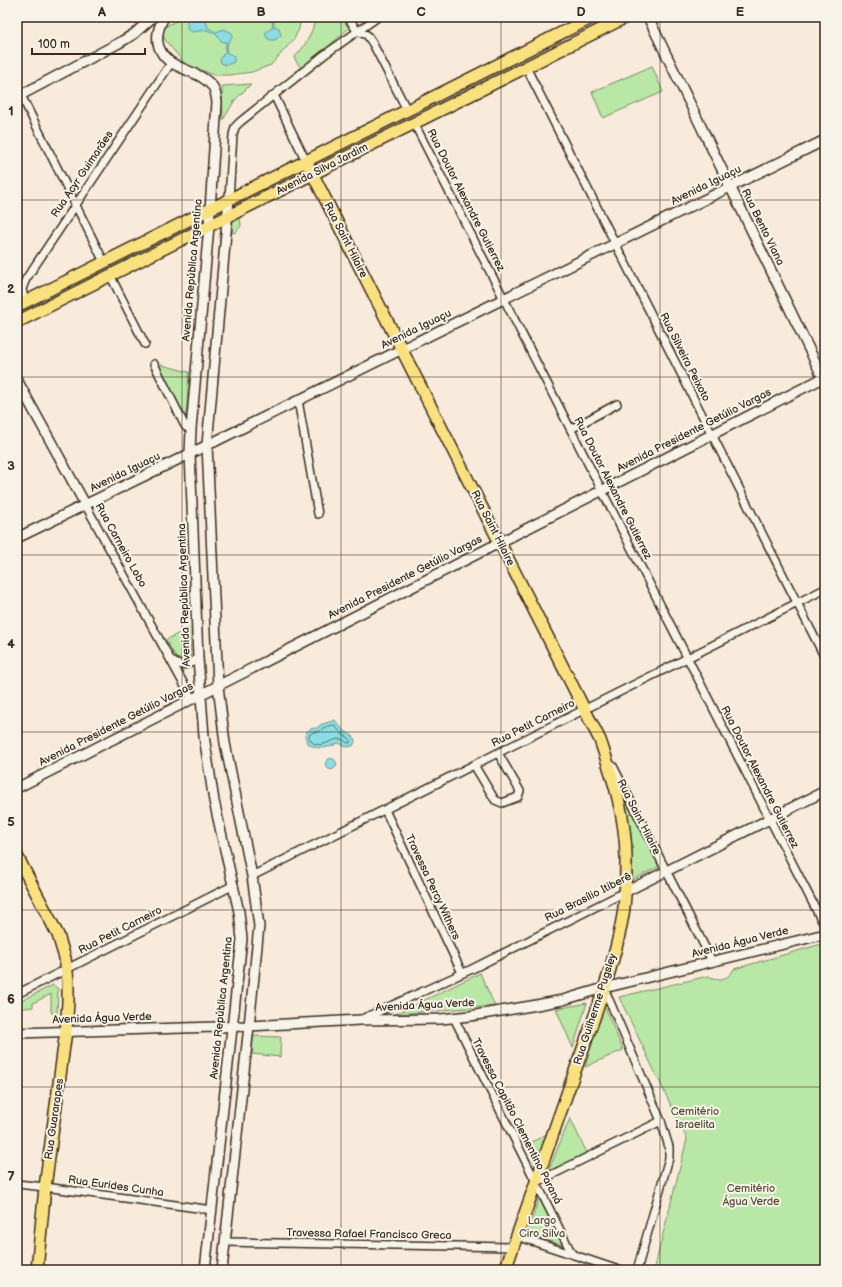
<svg xmlns="http://www.w3.org/2000/svg" width="842" height="1287" font-family="'Balsamiq Sans',sans-serif">
<style>
.green{fill:#b9e7a6;stroke:#7a8862}
.water{fill:#8bdde3;stroke:#6b9594}
.lines{fill:none;stroke-linecap:round;stroke-linejoin:round}
.shore{stroke:#5b726d;stroke-width:1}
.street-casing{stroke:#3b2a1e;stroke-width:10}
.secondary-casing{stroke:#3b2a1e;stroke-width:12}
.primary-casing{stroke:#3b2a1e;stroke-width:14}
.street{stroke:#f7f3e8;stroke-width:7}
.secondary{stroke:#f7f3e8;stroke-width:9}
.primary{stroke:#fae180;stroke-width:11}
.grid{fill:none;stroke:#3b2a1e;stroke-width:1;stroke-opacity:0.55}
.labels{text-anchor:middle;dominant-baseline:central;stroke-width:4;stroke-linejoin:round;paint-order:stroke}
.street-label{font-size:11px;fill:#3b2a1e;stroke:#f7f3e8}
.park-label{font-size:11px;fill:#545039;stroke:#f7f3e8}
.neatline{fill:none;stroke:#3b2a1e;stroke-width:1.5}
.grid-label{font-size:13px;text-anchor:middle;font-weight:bold;fill:#3b2a1e}
</style>
<rect width="100%" height="100%" fill="#f8ebdb"/>
<filter id="ink" filterUnits="userSpaceOnUse"><feTurbulence type="fractalNoise" baseFrequency=".025" numOctaves="2"/><feDisplacementMap in="SourceGraphic" scale="8" xChannelSelector="R" yChannelSelector="G"/><feConvolveMatrix kernelMatrix="1 2 1 2 8 2 1 2 1" color-interpolation-filters="sRGB"/></filter>
<g filter="url(#ink)">
<g class="green">
<path d="M184 17H301L299 29 294 39 271 65 252 72 230 75H214L185 64 165 40 162 32 166 26Z"/>
<path d="M316 17H341L349 28 302 70 294 58C307 44 311 35 316 17Z"/>
<path d="M652 66 663 92 603 118 592 92Z"/>
<path d="M251 84 235 100 223 120 222 86Z"/>
<path d="M240 215 241 226 236 232 232 233 233 219Z"/>
<path d="M158 364 189 372 186 418Z"/>
<path d="M189 628 191 656 182 659H177L166 640Z"/>
<path d="M623 795 660 866 632 880 631 837Z"/>
<path d="M825 943V1270H654L687 1139 619 997 708 976C719 981 728 980 734 969Z"/>
<path d="M480 973 495 1006 396 1014Z"/>
<path d="M53 985 58 989 57 1015H54L51 1012V994L33 1003V1007L17 1009V1003Z"/>
<path d="M587 1003 573 1048 556 1009Z"/>
<path d="M604 1005 623 1050 585 1067Z"/>
<path d="M253 1036 281 1037 280 1057 252 1054Z"/>
<path d="M570 1118 588 1155 546 1177Z"/>
<path d="M550 1132 537 1168 527 1145Z"/>
<path d="M539 1198 565 1246 527 1234Z"/>
</g>
<g class="water">
<path d="M189 17H205L208 28 216 32 224 29 232 33V38L228 42 226 52 234 56V62L226 65 221 63 220 59 225 52 226 42H222L216 34 207 30 192 32 187 29V21Z"/>
<path d="M266 17H276L274 20V26L279 28 281 35 275 40H270L267 38 265 33 272 28 273 22 267 20Z"/>
<path d="M335 720 343 730 354 737 355 742 353 746 346 747 339 743C327 748 319 751 307 743L305 736C307 729 311 728 318 728L320 725Z"/>
<circle cx="331" cy="764" r="5.5"/>
</g>
<g class="lines">
<path class="shore" d="M334 725 341 733 350 739V743H348C345 741 342 739 339 739 329 740 323 748 313 743 310 740 309 739 309 735L313 732H319L323 728Z"/>
<g class="street-casing">
<g id="street">
<path d="M348 17 357 31 367 35 373 44 407 110"/>
<path d="M526 67 825 658"/>
<path d="M17 87 104 262"/>
<path d="M274 95 306 161"/>
<path d="M414 123 825 927"/>
<path d="M229 199 233 135 235 127 240 122 324 55 378 17"/>
<path d="M110 275 145 344"/>
<path d="M25 302 22 289 26 279 171 63"/>
<path d="M154 364 184 424 186 427 191 429"/>
<path d="M298 400 318 514"/>
<path d="M571 429 617 404"/>
<path d="M85 504 192 699"/>
<path d="M171 660C180 668 190 665 198 658"/>
<path d="M474 765 495 800 502 803 518 797 520 791 498 753"/>
<path d="M613 766 712 961"/>
<path d="M385 810 462 973"/>
<path d="M252 876 825 589"/>
<path d="M604 988 661 1121 669 1147V1158L637 1270"/>
<path d="M17 994 234 885"/>
<path d="M454 1018 572 1254"/>
<path d="M362 1019 472 969 625 892"/>
<path d="M535 1183 661 1121"/>
<path d="M17 1184 45 1187 212 1210"/>
<path d="M517 1236 619 1270"/>
<path d="M225 1242 513 1247"/>
</g>
</g>
<g class="secondary-casing">
<g id="secondary">
<path d="M164 17C159 26 155 36 159 47 167 71 199 68 213 87 216 92 216 97 217 102L209 226 191 429 190 453 198 658 204 736 214 801 239 912 242 939 205 1270"/>
<path d="M648 17 825 382"/>
<path d="M17 97 119 43 134 34 153 17"/>
<path d="M17 380 85 504"/>
<path d="M17 538 218 440 825 140"/>
<path d="M17 788 825 377"/>
<path d="M625 892 825 791"/>
<path d="M17 1033 249 1026 360 1020 441 1019 470 1016 531 1006 563 1000 604 988 825 934"/>
<path d="M222 1270 249 1026 259 926 252 876 225 743 218 686 207 445 229 199"/>
</g>
</g>
<g class="primary-casing">
<g id="primary">
<path d="M306 161 600 740C613 778 626 817 626 858 626 877 626 896 623 915 614 968 593 1020 575 1071 552 1137 528 1203 505 1270"/>
<path d="M17 306 593 17"/>
<path d="M17 322 626 17"/>
<path d="M17 856 58 935 65 958 68 980V1002L66 1031 45 1187 37 1270"/>
</g>
</g>
<use href="#street" class="street"/>
<use href="#secondary" class="secondary"/>
<use href="#primary" class="primary"/>
</g>
</g>
<path class="grid" d="M182 17V1270M341 17V1270M501 17V1270M660 17V1270M17 200H825M17 377H825M17 555H825M17 732H825M17 910H825M17 1087H825"/>
<g class="labels">
<g class="street-label">
<text transform="translate(322 169) rotate(-27)">Avenida Silva Jardim</text>
<text transform="translate(82 174) rotate(-56)">Rua Acyr Guimarães</text>
<text transform="translate(706 185) rotate(-26)">Avenida Iguaçu</text>
<text transform="translate(466 200) rotate(63)">Rua Doutor Alexandre Gutierrez</text>
<text transform="translate(763 227) rotate(64)">Rua Bento Viana</text>
<text transform="translate(346 240) rotate(63)">Rua Saint Hilaire</text>
<text transform="translate(192 270) rotate(-85)">Avenida República Argentina</text>
<text transform="translate(416 329) rotate(-26)">Avenida Iguaçu</text>
<text transform="translate(685 357) rotate(63)">Rua Silveira Peixoto</text>
<text transform="translate(694 430) rotate(-27)">Avenida Presidente Getúlio Vargas</text>
<text transform="translate(125 472) rotate(-26)">Avenida Iguaçu</text>
<text transform="translate(613 488) rotate(63)">Rua Doutor Alexandre Gutierrez</text>
<text transform="translate(493 528) rotate(63)">Rua Saint Hilaire</text>
<text transform="translate(121 545) rotate(61)">Rua Carneiro Lobo</text>
<text transform="translate(405 577) rotate(-27)">Avenida Presidente Getúlio Vargas</text>
<text transform="translate(184 595) rotate(-92)">Avenida República Argentina</text>
<text transform="translate(533 723) rotate(-27)">Rua Petit Carneiro</text>
<text transform="translate(116 724) rotate(-27)">Avenida Presidente Getúlio Vargas</text>
<text transform="translate(760 777) rotate(63)">Rua Doutor Alexandre Gutierrez</text>
<text transform="translate(639 817) rotate(63)">Rua Saint Hilaire</text>
<text transform="translate(433 887) rotate(65)">Travessa Percy Withers</text>
<text transform="translate(588 897) rotate(-27)">Rua Brasílio Itiberê</text>
<text transform="translate(120 930) rotate(-27)">Rua Petit Carneiro</text>
<text transform="translate(740 942) rotate(-14)">Avenida Água Verde</text>
<text transform="translate(425 1005) rotate(-3)">Avenida Água Verde</text>
<text transform="translate(221 1008) rotate(-84)">Avenida República Argentina</text>
<text transform="translate(595 1009) rotate(-72)">Rua Guilherme Pugsley</text>
<text transform="translate(102 1018) rotate(-2)">Avenida Água Verde</text>
<text transform="translate(54 1119) rotate(-82)">Rua Guararapes</text>
<text transform="translate(517 1121) rotate(63)">Travessa Capitão Clementino Paraná</text>
<text transform="translate(116 1186) rotate(8)">Rua Eurides Cunha</text>
<text transform="translate(369 1234) rotate(1)">Travessa Rafael Francisco Greca</text>
</g>
<g class="park-label">
<text x="695" y="1111">Cemitério<tspan x="695" dy="13">Israelita</tspan></text>
<text x="751" y="1188">Cemitério<tspan x="751" dy="13">Água Verde</tspan></text>
<text x="542" y="1220">Largo<tspan x="542" dy="13">Ciro Silva</tspan></text>
</g>
</g>
<rect width="842" height="1287" fill="none" stroke="#f7f3e8" stroke-width="44"/>
<path d="M32 48v6h113v-6" fill="none" stroke="#3b2a1e" stroke-width="2"/>
<text x="38" y="48" font-size="12" fill="#3b2a1e" stroke="#f7f3e8" stroke-width="3" paint-order="stroke">100 m</text>
<rect x="22" y="22" width="798" height="1243" class="neatline"/>
<g class="grid-label">
<text x="102" y="16">A</text>
<text x="261" y="16">B</text>
<text x="421" y="16">C</text>
<text x="581" y="16">D</text>
<text x="740" y="16">E</text>
<text x="11" y="115">1</text>
<text x="11" y="293">2</text>
<text x="11" y="470">3</text>
<text x="11" y="648">4</text>
<text x="11" y="826">5</text>
<text x="11" y="1003">6</text>
<text x="11" y="1181">7</text>
</g>
</svg>
